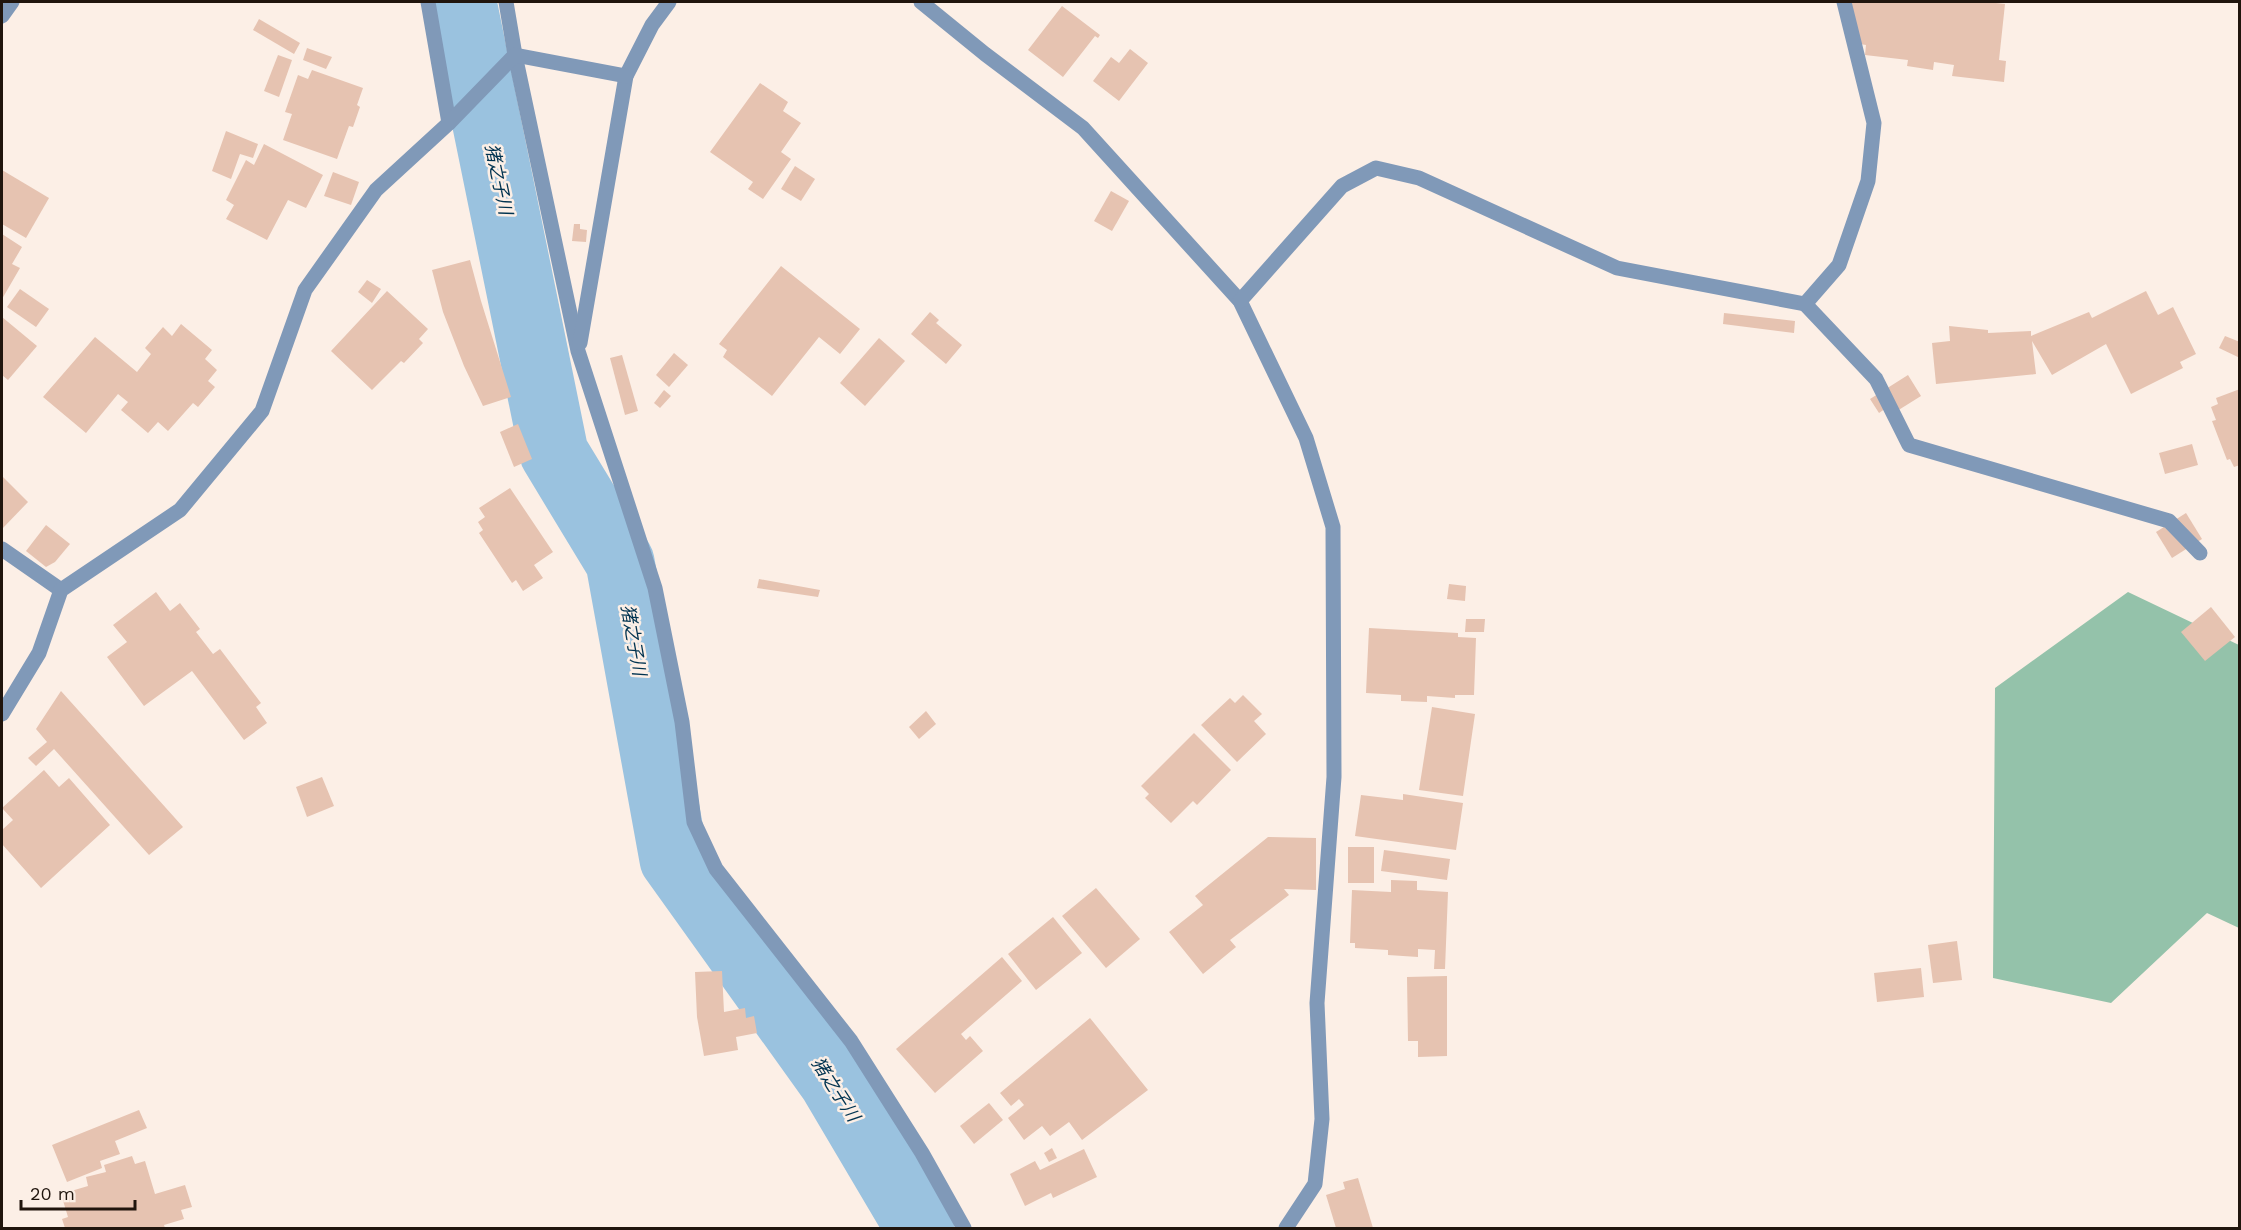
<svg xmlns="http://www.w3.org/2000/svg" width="2241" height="1230" font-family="'Work Sans','Noto Sans JP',sans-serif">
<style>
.forest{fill:#94c2aa}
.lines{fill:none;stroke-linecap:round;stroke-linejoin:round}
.river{stroke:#9ac2df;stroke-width:69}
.building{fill:#e6c3b1}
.minor{stroke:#8099b8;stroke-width:15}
.labels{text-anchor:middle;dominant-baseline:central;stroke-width:5;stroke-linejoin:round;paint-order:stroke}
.water-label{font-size:18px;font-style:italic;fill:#003350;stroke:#fcefe6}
</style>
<rect width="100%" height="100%" fill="#fcefe6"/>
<path class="forest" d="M2128 592 2239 645V928L2207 913 2111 1003 1993 978 1995 688Z"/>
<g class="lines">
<path class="river" d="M462 2 554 453 620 562 674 859 833 1081 920 1228"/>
</g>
<g class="building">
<path d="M1847 2H1987L2005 4 1999 60 2006 61 2004 82 1952 76 1954 65 1934 62 1933 70 1907 66 1908 60 1865 55 1866 45 1860 44Z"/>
<path d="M1062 6 1100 35 1098 38 1095 36 1063 77 1028 50Z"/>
<path d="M259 19 300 43 294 54 253 30Z"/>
<path d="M307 48 332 57 326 69 303 60Z"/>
<path d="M1130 49 1148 63 1119 101 1093 81 1111 57 1119 63Z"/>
<path d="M278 55 292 60 279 97 264 91Z"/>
<path d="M312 70 363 88 357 105 360 107 353 127 349 126 337 159 283 140 292 114 285 112 298 75 308 79Z"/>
<path d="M760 83 788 102 783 111 801 123 781 152 791 159 763 199 748 189 753 182 710 152Z"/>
<path d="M226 131 258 144 253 158 240 154 231 179 212 171Z"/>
<path d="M264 144 323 175 306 208 288 200 267 240 226 219 234 205 226 200 246 160 254 165Z"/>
<path d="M795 166 815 179 801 201 781 189Z"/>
<path d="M2 170 49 198 26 238 2 224Z"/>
<path d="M333 172 359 182 351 205 324 196Z"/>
<path d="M1111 191 1129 201 1112 231 1094 221Z"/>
<path d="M574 224H580V229L587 230 586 242 572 241Z"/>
<path d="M2 234 22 247 12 264 20 268 2 299Z"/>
<path d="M470 260 481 301 511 397 483 406 464 366 443 312 432 270Z"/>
<path d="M781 266 860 329 840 354 819 337 772 396 723 357 727 350 719 344Z"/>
<path d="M367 280 381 289 372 303 358 292Z"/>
<path d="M20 289 49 309 36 327 7 307Z"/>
<path d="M387 291 428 329 419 339 423 343 404 363 401 361 372 390 331 351Z"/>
<path d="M2146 291 2158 315 2173 307 2196 354 2180 362 2183 368 2131 394 2106 344 2052 375 2032 341 2036 374 1936 384 1932 343 1950 341 1949 326 1988 330V333L2031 331V336L2089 312 2092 318Z"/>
<path d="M930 312 939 320 936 323 962 345 946 364 911 334Z"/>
<path d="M1724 313 1795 321 1794 333 1723 324Z"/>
<path d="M2 317 37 346 8 380 2 375Z"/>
<path d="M181 324 212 350 205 359 217 370 208 381 215 387 198 407 193 403 168 431 158 422 148 433 121 410 128 402 118 394 86 433 43 397 95 337 137 372 151 354 145 348 163 327 172 336Z"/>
<path d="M2225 336 2240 342V358L2219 348Z"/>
<path d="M879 338 905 361 865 406 840 383Z"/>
<path d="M674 353 688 365 669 387 656 375Z"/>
<path d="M622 355 638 411 625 415 610 358Z"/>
<path d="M1908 375 1921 396 1897 411 1892 404 1879 413 1870 399Z"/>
<path d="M2240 389V465L2234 467 2230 459 2227 460 2212 421 2216 420 2211 407 2218 404 2216 398Z"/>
<path d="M664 390 671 396 660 408 654 403Z"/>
<path d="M518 424 532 459 514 467 500 432Z"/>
<path d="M2192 444 2198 465 2165 474 2159 453Z"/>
<path d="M2 476 28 502 2 529Z"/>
<path d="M510 488 553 552 534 565 543 578 523 591 516 580 512 583 479 533 483 530 478 522 485 517 479 508Z"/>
<path d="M2186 513 2202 539 2172 558 2156 532Z"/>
<path d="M46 525 70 544 55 562 46 567 26 551Z"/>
<path d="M759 579 820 590 818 597 757 588Z"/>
<path d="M1449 584 1466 586 1465 601 1447 599Z"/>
<path d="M156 592 170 611 180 603 200 629 196 632 213 654 220 649 261 703 256 707 267 723 244 740 192 671 144 706 107 657 127 642 113 625Z"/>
<path d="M2211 607 2235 637 2205 661 2181 632Z"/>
<path d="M1466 619H1485L1484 632H1465Z"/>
<path d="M1369 628 1458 633V637L1476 638 1474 695H1455V698L1427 696V702L1401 701V695L1366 693Z"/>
<path d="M61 691 183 827 149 855 54 749 36 766 28 758 47 742 36 729Z"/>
<path d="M1243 695 1262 714 1254 721 1266 734 1237 762 1201 725 1230 698 1235 703Z"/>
<path d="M1432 707 1475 714 1463 796 1419 790Z"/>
<path d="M926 711 936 724 919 739 909 727Z"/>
<path d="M1194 733 1231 770 1197 805 1193 801 1171 823 1145 798 1149 794 1141 786Z"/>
<path d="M44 770 59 787 69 778 110 825 41 888 2 844V830L13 820 2 808Z"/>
<path d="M322 777 334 806 307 817 296 787Z"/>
<path d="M1403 794 1463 803 1456 850 1355 836 1361 795 1403 800Z"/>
<path d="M1268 837 1316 838V890L1284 889 1289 895 1230 940 1236 947 1203 974 1169 932 1203 905 1195 896Z"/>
<rect x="1348" y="847" width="26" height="36"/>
<path d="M1384 850 1450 859 1447 880 1381 871Z"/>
<path d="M1391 880 1417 881V890L1448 892 1445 969H1434L1435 950 1418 949V957L1388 955V950L1355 948V943H1350L1352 890 1391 892Z"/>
<path d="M1096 888 1140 939 1106 968 1062 916Z"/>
<path d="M1053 917 1082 953 1036 990 1008 954Z"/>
<path d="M1957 941 1962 980 1933 983 1928 945Z"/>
<path d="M1002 957 1022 981 961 1034 966 1040 970 1036 983 1051 935 1093 896 1049Z"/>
<path d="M1921 968 1924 997 1877 1002 1874 973Z"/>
<path d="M722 971 724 1012 745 1008 746 1018 754 1016 757 1033 736 1037 738 1050 704 1056 697 1017 695 972Z"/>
<path d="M1447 976V1056L1418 1057V1041H1408L1407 977Z"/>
<path d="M1090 1018 1148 1090 1082 1140 1069 1122 1050 1136 1042 1126 1024 1140 1008 1118 1024 1105 1019 1099 1011 1106 1000 1093Z"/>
<path d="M989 1103 1003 1120 974 1144 960 1126Z"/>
<path d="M139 1110 147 1128 115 1141 120 1154 100 1161 102 1168 67 1182 52 1145Z"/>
<path d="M1052 1148 1057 1158 1049 1162 1044 1153Z"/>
<path d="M1084 1149 1097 1177 1053 1198 1051 1193 1025 1206 1010 1174 1035 1161 1040 1170Z"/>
<path d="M132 1156 135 1164 145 1161 155 1194 185 1185 192 1207 181 1210 184 1219 164 1225 165 1228H65L62 1219 68 1217 61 1194 88 1186 86 1177 106 1172 104 1165Z"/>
<path d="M1358 1178 1373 1228H1336L1326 1195 1345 1189 1343 1182Z"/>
</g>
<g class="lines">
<g class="minor">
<path d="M428 2 449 123"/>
<path d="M506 2 515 55 578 351 655 588 682 722 694 822 716 869 851 1041 922 1153 964 1228"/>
<path d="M921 2 985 54 1083 128 1240 301 1306 438 1333 527 1334 777 1317 1003 1322 1119 1315 1184 1286 1228"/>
<path d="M2 16 12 2"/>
<path d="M1240 301 1342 186 1376 168 1419 178 1617 268 1805 304 1839 265 1868 181 1874 123 1844 2"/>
<path d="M1805 304 1876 379 1909 445 2169 521 2200 553"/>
<path d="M580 343 626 76 652 25 669 2"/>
<path d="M2 549 61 590"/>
<path d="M2 714 39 653 61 590 180 510 262 411 305 290 376 190 449 123 515 55 626 76"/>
</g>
</g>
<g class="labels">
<g class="water-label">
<text transform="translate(499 179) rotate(78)">猪之子川</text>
<text transform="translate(634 640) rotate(80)">猪之子川</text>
<text transform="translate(836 1089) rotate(57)">猪之子川</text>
</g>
</g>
<rect width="2241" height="1230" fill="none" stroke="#20150d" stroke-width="6"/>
<path d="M21 1200v9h114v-9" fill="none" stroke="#20150d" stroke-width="3"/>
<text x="30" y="1200" font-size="18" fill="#20150d" stroke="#fcefe6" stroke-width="4.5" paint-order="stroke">20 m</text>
</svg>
